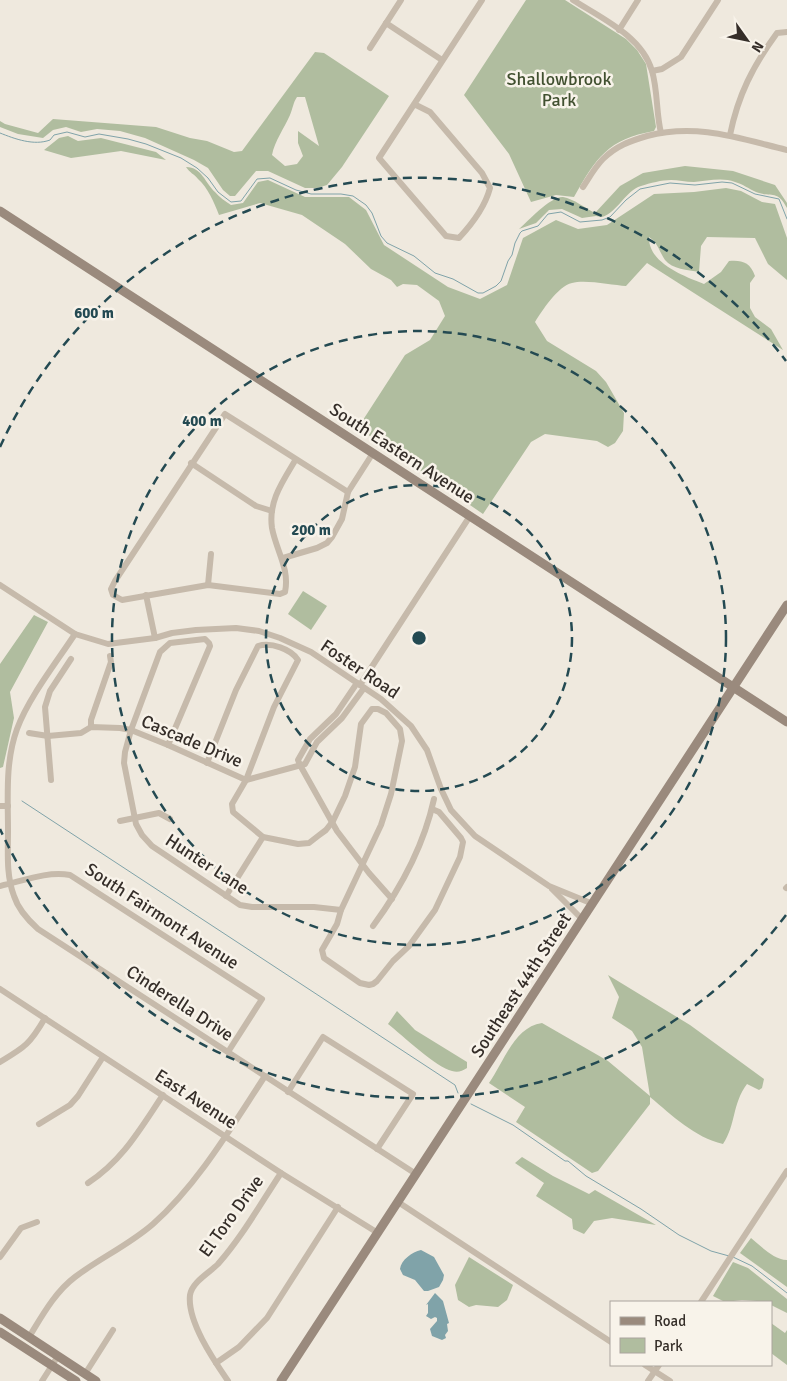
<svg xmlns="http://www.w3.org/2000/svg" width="787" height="1381" font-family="Signika,sans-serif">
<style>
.green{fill:#b0bd9f;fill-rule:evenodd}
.water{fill:#80a3a9}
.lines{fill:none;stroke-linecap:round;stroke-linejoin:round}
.stream{stroke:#80a3a9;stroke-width:1}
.street{stroke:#c6baab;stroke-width:6}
.secondary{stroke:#9a8a7d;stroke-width:9}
.ring{fill:none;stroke:#244a52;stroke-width:2.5;stroke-dasharray:9 6}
.labels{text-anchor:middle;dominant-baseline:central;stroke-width:5;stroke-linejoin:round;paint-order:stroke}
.park-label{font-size:18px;fill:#415030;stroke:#f8f3ea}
.street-label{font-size:18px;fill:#352e29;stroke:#f8f3ea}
.centre{fill:#244a52;stroke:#f8f3ea;stroke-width:2.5}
.ring-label{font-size:15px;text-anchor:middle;font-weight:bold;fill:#244a52;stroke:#f8f3ea;stroke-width:5;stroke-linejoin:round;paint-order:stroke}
</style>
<rect width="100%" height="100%" fill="#efe9de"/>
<g class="green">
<path d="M526 0H565L626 39 637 50 646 64 656 127 654 131C608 139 596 158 574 197L556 195 531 202 509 154 464 95Z"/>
<path d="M315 52 324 53 389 96 342 167 327 185 317 188H305L268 171H256L235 196H230L223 190 208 168 194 160 145 138 120 131 97 129 81 132 66 127 53 130 43 138 18 134 0 127V121L5 124 38 133 53 119 156 127 190 138 207 141 234 152 242 151ZM297 97H305L319 146 298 131V143L303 156 297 164 285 166 272 155C275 140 284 129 290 115 293 108 293 103 297 97Z"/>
<path d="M68 136 78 141 101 138 156 152 166 160 121 151 71 158 44 150 59 138Z"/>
<path d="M685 166 733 171 775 185 787 203V208C777 189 773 198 756 192 749 189 743 184 735 182 722 177 707 181 694 182 686 182 678 180 671 180 662 180 650 183 641 186 625 191 618 212 602 217L596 216 582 218 562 209 549 210 536 223 519 229C528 221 551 196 563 197 574 199 585 208 595 213L620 186 643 173Z"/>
<path d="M186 167C202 167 205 183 215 192 219 197 225 201 231 205L243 203 258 182 268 180 305 197H349L366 210 384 245 448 287 480 299 507 285 523 238 556 220 578 229 607 225 654 194 694 192 726 188 741 191 762 202 775 204 787 238V280L768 264 755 238 707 237 701 246 699 272C688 270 672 269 665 260 659 251 658 243 649 237 648 263 684 276 704 284L721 272 729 261C742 260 750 262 755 276L750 283V308L755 317 771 329 783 350 647 263 626 286C613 285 584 279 572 283 558 286 542 311 535 322L547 341 596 371 606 382 624 413 623 431 615 443 608 447 597 441 545 434 531 442 483 514 367 434 366 436 361 423 405 355 430 340 445 316 439 301 417 285 403 284 397 287 391 280 371 269 345 244 302 215 260 203 219 215C214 202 208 188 198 179 194 174 190 173 186 167Z"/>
<path d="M303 591 327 606 311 630 288 614Z"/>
<path d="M34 615 48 622 10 692 14 718 3 767 0 768V664Z"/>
<path d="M608 975 690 1025 764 1079 762 1088 759 1090 747 1084C732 1104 736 1125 723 1144 694 1137 673 1116 650 1097V1104L598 1171 592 1173 516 1122 525 1107 489 1083C504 1062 514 1027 542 1023L608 1061 650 1096 642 1047 632 1031 612 1018 619 997Z"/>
<path d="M397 1011 415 1030 467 1062V1068C462 1071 458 1073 452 1071 437 1068 402 1035 388 1024Z"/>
<path d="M522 1157 553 1176 589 1194 595 1190 656 1225 612 1218 594 1221 584 1234 573 1229 572 1219 536 1196 544 1183 515 1163Z"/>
<path d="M751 1238C762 1247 773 1259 787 1260V1287L740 1253Z"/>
<path d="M469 1257 513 1285 507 1300 498 1307 476 1305 469 1307 458 1300 455 1285Z"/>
<path d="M733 1262 748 1268 787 1299V1313L771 1305V1302L742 1300 725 1302 713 1296Z"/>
<path d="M771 1323 785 1333 787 1330V1365L771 1353Z"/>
</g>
<g class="water">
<path d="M421 1250 434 1257 444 1275 443 1280 439 1287 428 1291H424L415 1280 403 1275 400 1269C401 1260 412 1252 421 1250Z"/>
<path d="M435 1293 443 1301 449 1323 447 1324 448 1331 445 1335 446 1338 442 1340 432 1336 430 1329 437 1321V1318L435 1317 431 1319 426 1316 428 1313V1304L426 1305Z"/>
</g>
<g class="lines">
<g class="stream">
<path d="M0 133C15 139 34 146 50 140L54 135 67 132 85 137 99 134 128 139 146 144 181 158 197 168 208 178 218 192 231 202 241 201 257 179 270 178 296 190 311 194H341L353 196 366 205 372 213 381 236 387 243 414 256 435 273 453 279 478 293H483L496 286 501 281 508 261 512 255 515 243 520 233 522 231 538 226 548 214 561 212 580 222 602 220 610 217 626 200 640 189 670 183 695 185 722 182 732 183 755 194 779 199 787 219"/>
<path d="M22 801 455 1085 458 1093"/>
<path d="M471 1104 513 1125 565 1161H568L586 1176 641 1209 679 1235 711 1251 729 1256"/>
<path d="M733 1257 752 1266 787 1293"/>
</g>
<g class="street">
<path d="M573 0C601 18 642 36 652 71 658 91 656 113 661 133"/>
<path d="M386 23 442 60"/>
<path d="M619 30 638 0"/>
<path d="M370 48 401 0"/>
<path d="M652 71 662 69 681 57 718 0"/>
<path d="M414 104 430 112 482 173 490 188C485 207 472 224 459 238L446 236 379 158 482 0"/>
<path d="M730 135C738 95 753 66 777 33L787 32"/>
<path d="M583 187C589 178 595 167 603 159 616 146 630 141 647 136 697 123 738 138 787 150"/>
<path d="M296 459C283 481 268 501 272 528 276 550 290 569 285 592L280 594 208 585 122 600 113 595 111 589 115 581 225 414 348 492"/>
<path d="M191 463 256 506 272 511"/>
<path d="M283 558 317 548 327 543 332 537 342 519 348 492 373 453"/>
<path d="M0 585 75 634 108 644 155 638 172 633 196 630 236 628 259 631 280 638 311 652 381 699 411 726 427 750 441 789 451 810 475 836 549 886 593 904"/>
<path d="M208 585 211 554"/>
<path d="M146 595 155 638"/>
<path d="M75 634C56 663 29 697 17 729 5 762 8 797 8 831 8 852 6 875 14 896 18 909 28 920 38 929L416 1174"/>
<path d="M360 685 470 516"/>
<path d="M91 727V720L111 662 110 656"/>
<path d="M29 733 48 736 81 733 91 727 120 728 131 730 168 745 246 780 305 764 317 742 342 718 364 688"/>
<path d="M168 745 210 646 209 643 205 639 170 643 160 652 131 730 125 752 124 763 136 824 142 835 152 846 240 905 252 907H314L341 910"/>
<path d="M207 763 236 690 258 646C271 642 291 649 298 660L274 707 246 780 232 804 233 812 263 837 298 844 309 843 318 836 326 830 333 821 345 796 355 767 361 724 372 709H378L386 713 400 729 402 741 391 794 381 825 341 910 337 924 322 950 324 958 360 983 369 985 373 984 377 981 393 961 409 946 435 910 460 857 463 842 461 838 439 812 432 809"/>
<path d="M300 765 337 831 369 873 392 899"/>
<path d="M300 765 298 760 310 739 336 714 357 683"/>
<path d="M51 780 45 707 50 691 71 659"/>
<path d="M0 806H8"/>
<path d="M120 821 159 813 170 819"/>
<path d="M0 886C23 881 46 871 70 875L262 999 228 1052"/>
<path d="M786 888 787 887"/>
<path d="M552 889 583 920"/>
<path d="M226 896 263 837"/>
<path d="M373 926C401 888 424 845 434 799"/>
<path d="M0 989 281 1173 378 1233"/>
<path d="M0 1062C25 1047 30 1044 45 1018"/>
<path d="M288 1092 323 1037 413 1094 377 1149"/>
<path d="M39 1124 70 1105 78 1096 103 1057"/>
<path d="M88 1183C123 1160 140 1129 163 1095"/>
<path d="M398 1202 611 1342"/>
<path d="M0 1257 21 1228 37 1222"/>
<path d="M701 1302 787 1171"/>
<path d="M29 1337C42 1316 55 1292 75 1277 100 1258 129 1245 153 1224 198 1184 232 1126 265 1076"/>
<path d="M216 1363 239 1347 267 1318 338 1207"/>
<path d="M645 1365 670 1381"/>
<path d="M85 1374 113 1330"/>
<path d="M42 1381 58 1356"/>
<path d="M228 1381C213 1359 187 1321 190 1295 192 1282 209 1273 218 1264 242 1237 261 1203 281 1173"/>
<path d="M648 1381 659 1365"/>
</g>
<g class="secondary">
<path d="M0 211 787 722"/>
<path d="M0 1318 96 1381"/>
<path d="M0 1332 76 1381"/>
<path d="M281 1381 787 605"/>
</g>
</g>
<g class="ring">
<circle cx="419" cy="638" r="153"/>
<circle cx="419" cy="638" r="307"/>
<path d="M786 915A460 460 0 0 1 0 829M0 447A460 460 0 0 1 786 361"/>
</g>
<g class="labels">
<g class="park-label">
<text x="559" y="79">Shallowbrook<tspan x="559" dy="21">Park</tspan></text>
</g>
<g class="street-label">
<text transform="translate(402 453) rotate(33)">South Eastern Avenue</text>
<text transform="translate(360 669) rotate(34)">Foster Road</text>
<text transform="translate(192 741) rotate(23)">Cascade Drive</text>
<text transform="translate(207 864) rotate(33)">Hunter Lane</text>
<text transform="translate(162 916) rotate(33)">South Fairmont Avenue</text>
<text transform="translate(521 985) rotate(-57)">Southeast 44th Street</text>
<text transform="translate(180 1003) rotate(33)">Cinderella Drive</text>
<text transform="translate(196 1099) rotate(33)">East Avenue</text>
<text transform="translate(231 1216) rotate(-54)">El Toro Drive</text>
</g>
</g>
<circle cx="419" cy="638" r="8" class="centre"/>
<g class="ring-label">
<text x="94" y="318">600 m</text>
<text x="202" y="426">400 m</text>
<text x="311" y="535">200 m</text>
</g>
<rect x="610" y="1301" width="162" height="65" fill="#f8f3ea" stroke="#aaa49d"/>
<rect x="620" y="1317" width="25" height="8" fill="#9a8a7d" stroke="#aaa49d"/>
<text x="654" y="1326" font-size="15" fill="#352e29">Road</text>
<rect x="620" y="1338" width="25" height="15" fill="#b0bd9f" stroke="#aaa49d"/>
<text x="654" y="1351" font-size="15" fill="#352e29">Park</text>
<g transform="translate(747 40) rotate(123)" stroke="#f8f3ea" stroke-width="4" paint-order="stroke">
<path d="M0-4L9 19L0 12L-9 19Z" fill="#352e29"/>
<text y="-8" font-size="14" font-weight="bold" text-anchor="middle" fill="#352e29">N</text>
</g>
</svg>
